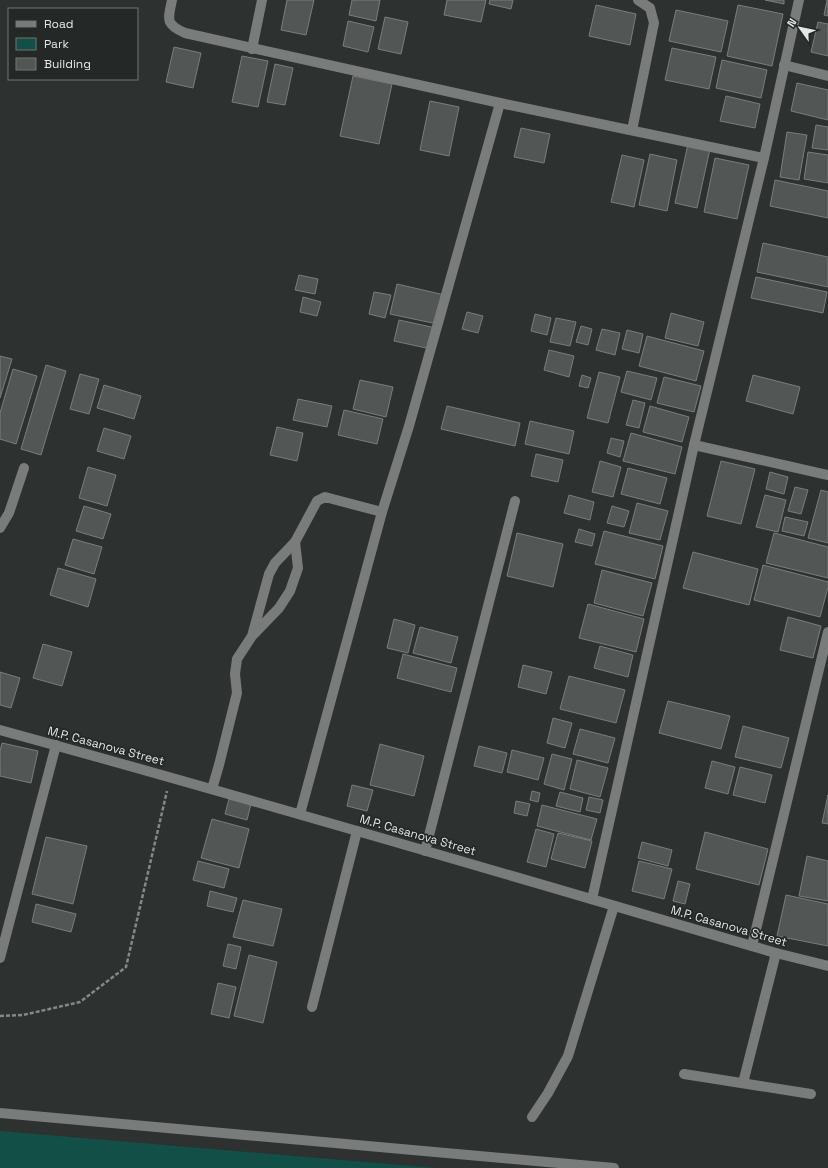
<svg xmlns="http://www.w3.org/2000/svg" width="828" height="1168" font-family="'Space Grotesk',sans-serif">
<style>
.green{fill:#124f47}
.building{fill:#525655;stroke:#797e7d}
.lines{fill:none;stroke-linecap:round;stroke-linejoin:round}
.path{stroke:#848887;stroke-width:2.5;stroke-dasharray:4 2;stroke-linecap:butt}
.minor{stroke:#7a7c7c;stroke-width:10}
.labels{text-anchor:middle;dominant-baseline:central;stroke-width:3.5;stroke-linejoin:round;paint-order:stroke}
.street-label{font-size:12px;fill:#e4e7e7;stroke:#242827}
</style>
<rect width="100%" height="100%" fill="#2d3231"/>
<path class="green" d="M0 1131 436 1168H0Z"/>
<g class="building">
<path d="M287 0H314L306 35 281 30Z"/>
<path d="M352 0H380L376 21 349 15Z"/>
<path d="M447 0H486L481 22 444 15Z"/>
<path d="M490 0H513L511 9 489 4Z"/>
<path d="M765 0H784V4Z"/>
<path d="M827 0H828V16L824 15Z"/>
<path d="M596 5 636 14 630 45 589 36Z"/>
<path d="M738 5 783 14 772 66 727 56Z"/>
<path d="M676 10 728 21 721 52 669 41Z"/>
<path d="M385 17 408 22 401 54 378 49Z"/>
<path d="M348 21 374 27 368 52 343 46Z"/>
<path d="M818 22 828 24V56L811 52Z"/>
<path d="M174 47 201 53 193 88 166 82Z"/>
<path d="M672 48 716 57 709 89 665 80Z"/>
<path d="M242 56 268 61 258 107 232 102Z"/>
<path d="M722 60 767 70 761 98 716 88Z"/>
<path d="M275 64 293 68 285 105 267 102Z"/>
<path d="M353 76 392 84 379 144 340 136Z"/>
<path d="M797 83 828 90V120L791 111Z"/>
<path d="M726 96 760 104 755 128 720 121Z"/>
<path d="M430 101 459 107 449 156 420 150Z"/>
<path d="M816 125 828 127V150L812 148Z"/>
<path d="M521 128 550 134 544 163 514 157Z"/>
<path d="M787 132 807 135 799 180 780 177Z"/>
<path d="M688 144 710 149 697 208 675 203Z"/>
<path d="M808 152 828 155V183L804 179Z"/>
<path d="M650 154 677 160 667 211 639 205Z"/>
<path d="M622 155 644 160 634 207 611 202Z"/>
<path d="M715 158 749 165 737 219 704 212Z"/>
<path d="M775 180 828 191V218L770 206Z"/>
<path d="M763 243 828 257V287L757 272Z"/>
<path d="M299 275 318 279 315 294 295 290Z"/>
<path d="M756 277 827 292 823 313 751 298Z"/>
<path d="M397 284 449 296 442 325 390 314Z"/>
<path d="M374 292 391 295 385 318 369 314Z"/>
<path d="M303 297 321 302 317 316 300 312Z"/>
<path d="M467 312 483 316 478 333 462 329Z"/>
<path d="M671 313 704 322 698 346 665 338Z"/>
<path d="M535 314 551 318 547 335 531 331Z"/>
<path d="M556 318 576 322 570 346 550 342Z"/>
<path d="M399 320 436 328 431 349 394 341Z"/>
<path d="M581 326 592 329 588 345 576 342Z"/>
<path d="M602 329 620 333 615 355 596 350Z"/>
<path d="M627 330 643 334 639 353 622 349Z"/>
<path d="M647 336 704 351 696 381 639 366Z"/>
<path d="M549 350 574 356 569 377 544 370Z"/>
<path d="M0 356 12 359 0 398Z"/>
<path d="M46 365 66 371 41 455 21 449Z"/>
<path d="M13 369 37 376 16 444 0 439V413Z"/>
<path d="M627 371 657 378 651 400 621 392Z"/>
<path d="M599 372 620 377 608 423 587 418Z"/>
<path d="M80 374 99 379 89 414 70 409Z"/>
<path d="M582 375 591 378 588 388 579 386Z"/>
<path d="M753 375 800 387 793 414 746 401Z"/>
<path d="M664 377 701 386 694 412 657 403Z"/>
<path d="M360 380 393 387 386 417 353 409Z"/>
<path d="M104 385 141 396 134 419 97 408Z"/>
<path d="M298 399 332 406 327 427 293 420Z"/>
<path d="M633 400 645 403 639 428 626 425Z"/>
<path d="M447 406 520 423 515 446 441 429Z"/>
<path d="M650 406 689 417 682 442 643 432Z"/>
<path d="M344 410 383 419 377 444 338 435Z"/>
<path d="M530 421 574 431 569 454 525 444Z"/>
<path d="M277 427 303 433 297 461 270 455Z"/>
<path d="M104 428 131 436 124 459 97 451Z"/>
<path d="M631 433 682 447 675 474 623 461Z"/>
<path d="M611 438 624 441 620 457 607 453Z"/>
<path d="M536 454 563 460 558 482 531 476Z"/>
<path d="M600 461 621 467 613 497 592 492Z"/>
<path d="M721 461 755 469 741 524 707 516Z"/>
<path d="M88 467 116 475 107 506 79 498Z"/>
<path d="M628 468 667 478 660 504 621 494Z"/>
<path d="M770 472 788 477 784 494 766 489Z"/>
<path d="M795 487 808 490 801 514 788 511Z"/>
<path d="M821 490 828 492V543L808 538Z"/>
<path d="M569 495 594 502 590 520 564 513Z"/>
<path d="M765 495 786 500 778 532 756 527Z"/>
<path d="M637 503 668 511 660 540 629 533Z"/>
<path d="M84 506 111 514 103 539 76 531Z"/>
<path d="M612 506 629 511 624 527 607 523Z"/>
<path d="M785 517 808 522 804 536 782 531Z"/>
<path d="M579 529 595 534 592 546 575 542Z"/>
<path d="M604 531 663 546 655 579 595 564Z"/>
<path d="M517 533 563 544 553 587 507 576Z"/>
<path d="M774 533 828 547V578L766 563Z"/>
<path d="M73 539 102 547 94 574 65 565Z"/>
<path d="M693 552 758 569 749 605 683 588Z"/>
<path d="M763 565 828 582V587L820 617 754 600Z"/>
<path d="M58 568 96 579 88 607 50 595Z"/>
<path d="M602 570 652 583 643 616 594 603Z"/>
<path d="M588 604 644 619 636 652 579 638Z"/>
<path d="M788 617 821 626 813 658 780 650Z"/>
<path d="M394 619 415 625 408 653 387 648Z"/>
<path d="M420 627 458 637 451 663 413 653Z"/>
<path d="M43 644 72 652 62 686 33 678Z"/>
<path d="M600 646 633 655 628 677 594 668Z"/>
<path d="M403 654 457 668 451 692 397 678Z"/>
<path d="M523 665 552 672 546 694 518 687Z"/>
<path d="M0 672 20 678 11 708 0 705Z"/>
<path d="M569 676 625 690 616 723 560 709Z"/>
<path d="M668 701 730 716 721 749 659 733Z"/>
<path d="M553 718 572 723 565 748 547 743Z"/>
<path d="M743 726 789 738 781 768 735 757Z"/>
<path d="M580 729 615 738 608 763 573 754Z"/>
<path d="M2 743 38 751 31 783 0 776V751Z"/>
<path d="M380 744 424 756 414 796 370 785Z"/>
<path d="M479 746 507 753 502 773 474 766Z"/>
<path d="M512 750 544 758 538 780 507 772Z"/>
<path d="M552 754 572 759 564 790 544 784Z"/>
<path d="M577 760 608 768 600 797 570 789Z"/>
<path d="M712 761 735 767 728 794 705 788Z"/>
<path d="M740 767 772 775 765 803 733 795Z"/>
<path d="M352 785 373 790 367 811 347 806Z"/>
<path d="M532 791 540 793 538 802 530 800Z"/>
<path d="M560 792 583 798 580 812 556 806Z"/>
<path d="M828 795V824L822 823Z"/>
<path d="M589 797 603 800 600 813 586 810Z"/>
<path d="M229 799 251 804 247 820 225 814Z"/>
<path d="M516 801 530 804 527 816 514 813Z"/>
<path d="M542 805 597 819 591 840 537 826Z"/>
<path d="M212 819 249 829 239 868 201 858Z"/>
<path d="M536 829 554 834 546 867 527 862Z"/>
<path d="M705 832 768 849 759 885 696 869Z"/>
<path d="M558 833 592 841 585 868 551 859Z"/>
<path d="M46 837 87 846 73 904 32 894Z"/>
<path d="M642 842 672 850 668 866 638 858Z"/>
<path d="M807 856 828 861V901L799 896Z"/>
<path d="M198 861 229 869 224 888 193 880Z"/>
<path d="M639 861 672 869 664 899 632 891Z"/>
<path d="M678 881 690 884 685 904 673 901Z"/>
<path d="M210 891 237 898 233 912 207 906Z"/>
<path d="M786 895 828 904V946L777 936Z"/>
<path d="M243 900 282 909 273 946 233 937Z"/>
<path d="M36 904 76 914 71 932 32 922Z"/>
<path d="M228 944 241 947 236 969 223 966Z"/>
<path d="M249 955 277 962 263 1023 234 1016Z"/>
<path d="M218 983 236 987 229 1018 211 1014Z"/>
</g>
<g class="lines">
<path class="path" d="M0 1016 23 1015 80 1002 126 967 167 791"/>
<g class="minor">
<path d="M172 0C168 20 165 24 185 33L500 103 764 158"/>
<path d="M252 49 262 0"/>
<path d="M784 65 828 76"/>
<path d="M632 130 654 23 650 8 638 0"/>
<path d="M694 445 828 475"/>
<path d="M0 528 9 513 24 468"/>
<path d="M254 634 279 608 290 591 298 568 295 542"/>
<path d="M0 730C260 801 518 878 776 953L828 966"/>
<path d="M212 789 219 765 237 693 235 674 237 659 252 636 269 574 275 563 295 542 317 501 325 497 382 512"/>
<path d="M300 814 382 512 409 426 500 103"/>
<path d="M425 851 515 501"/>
<path d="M592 899 694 445 764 158 799 0"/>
<path d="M752 946 828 632"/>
<path d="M0 958 56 745"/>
<path d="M312 1007 357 831"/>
<path d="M684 1074 811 1094"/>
<path d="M743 1083 776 953"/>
<path d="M0 1113 614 1168"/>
<path d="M532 1117 548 1093 568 1056 614 906"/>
</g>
</g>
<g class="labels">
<g class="street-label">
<text transform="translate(106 746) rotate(15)">M.P. Casanova Street</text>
<text transform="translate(418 835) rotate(16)">M.P. Casanova Street</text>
<text transform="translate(729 926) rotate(16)">M.P. Casanova Street</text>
</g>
</g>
<rect x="8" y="8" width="130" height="72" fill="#242827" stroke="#717474"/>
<rect x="16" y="21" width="20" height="6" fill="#7a7c7c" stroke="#717474"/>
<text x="44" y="28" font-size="12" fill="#e4e7e7">Road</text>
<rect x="16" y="38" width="20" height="12" fill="#124f47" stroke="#717474"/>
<text x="44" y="48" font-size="12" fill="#e4e7e7">Park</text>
<rect x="16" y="58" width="20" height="12" fill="#525655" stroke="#717474"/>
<text x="44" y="68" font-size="12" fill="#e4e7e7">Building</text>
<g transform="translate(800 28) rotate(303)" stroke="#242827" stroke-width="3" paint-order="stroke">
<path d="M0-3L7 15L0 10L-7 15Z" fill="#e4e7e7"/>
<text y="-6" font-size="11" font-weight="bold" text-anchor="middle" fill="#e4e7e7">N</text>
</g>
</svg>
